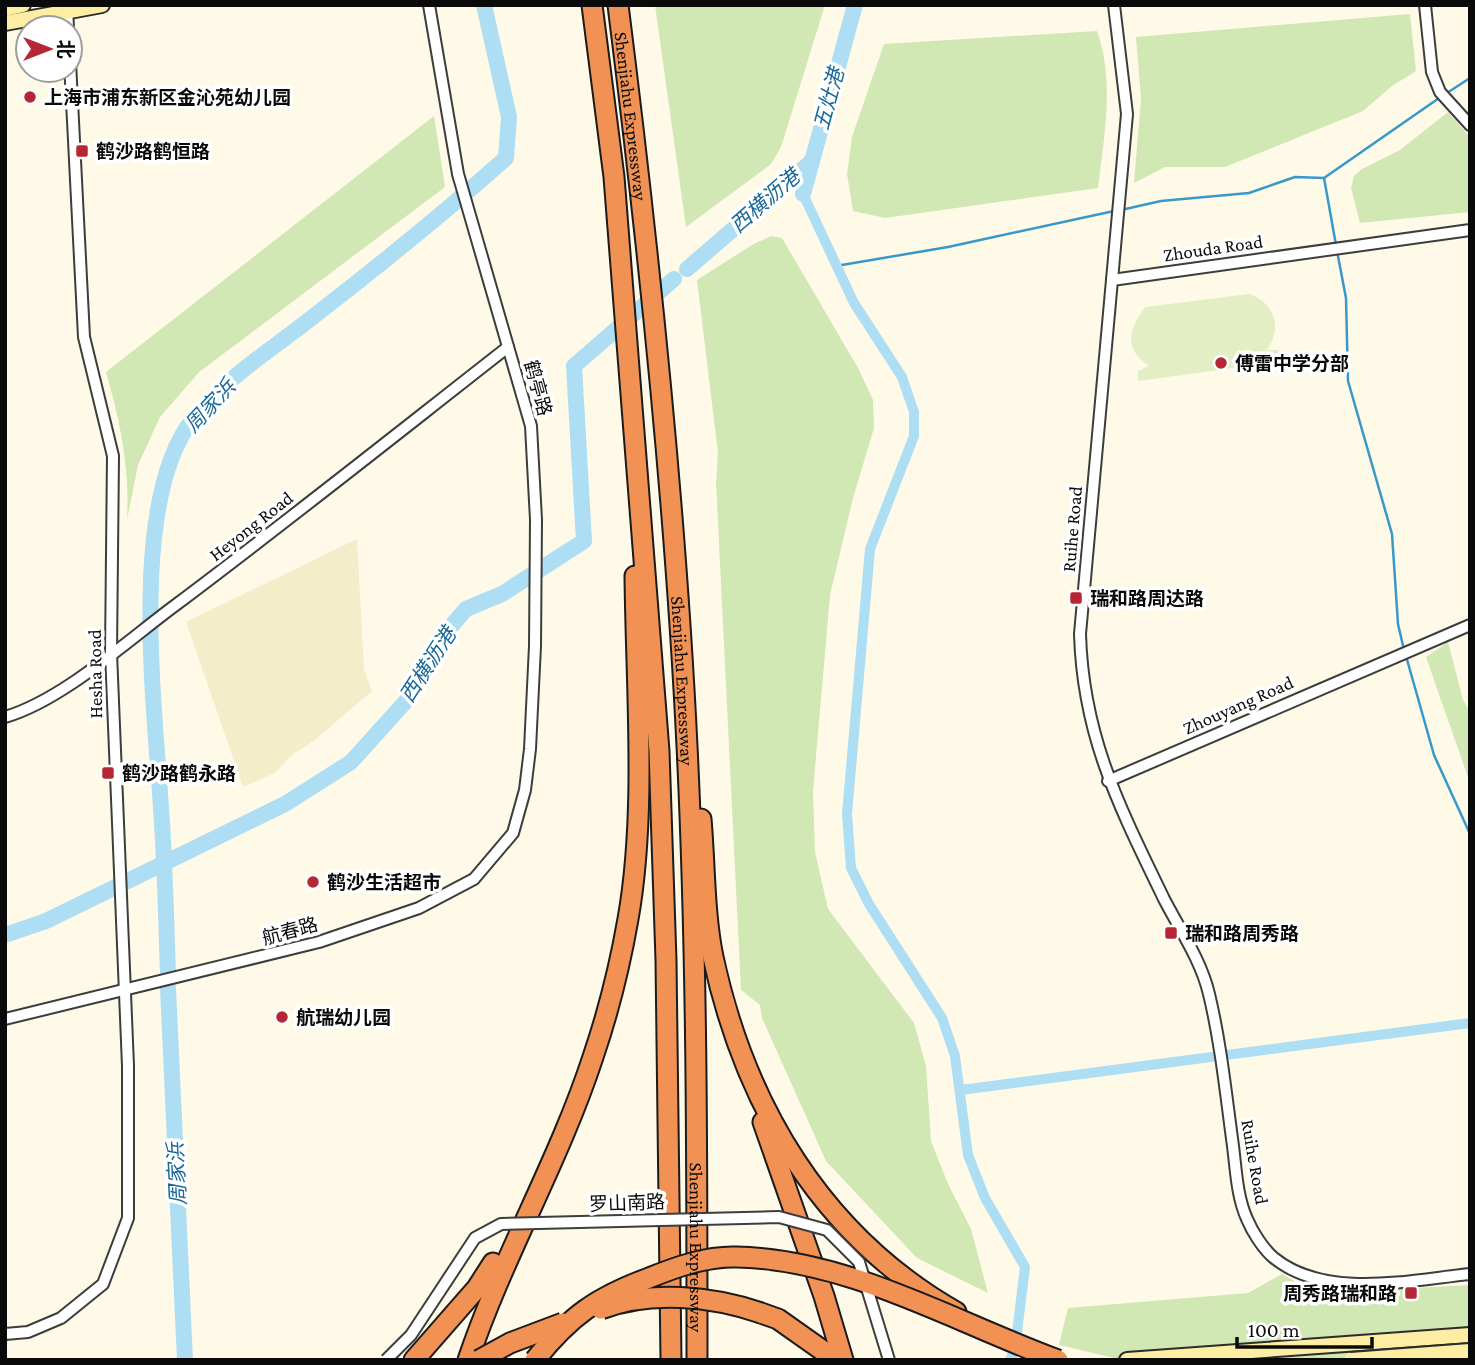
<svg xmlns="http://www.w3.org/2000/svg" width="1475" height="1365" font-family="'Crimson Pro','Noto Sans SC',serif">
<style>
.farmland{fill:#f3edca}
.green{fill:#d1e7b4}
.pitch{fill:#e3eec5}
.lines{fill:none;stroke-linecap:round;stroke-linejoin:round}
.stream{stroke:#3798c9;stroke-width:2.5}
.canal{stroke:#aedef4;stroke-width:10}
.river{stroke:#aedef4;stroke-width:16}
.street-casing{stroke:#3d3d3d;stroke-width:14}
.secondary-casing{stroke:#2c2c2c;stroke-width:18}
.highway-casing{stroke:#1b1b1b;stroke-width:23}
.street{stroke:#fff;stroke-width:10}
.secondary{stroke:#fdeea4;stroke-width:14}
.highway{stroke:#f19254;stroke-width:19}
.street-bridge-casing{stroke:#3d3d3d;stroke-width:14;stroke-linecap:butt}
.secondary-bridge-casing{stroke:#2c2c2c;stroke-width:18;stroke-linecap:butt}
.highway-bridge-casing{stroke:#1b1b1b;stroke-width:23;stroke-linecap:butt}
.street-bridge{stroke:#fff;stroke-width:10}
.secondary-bridge{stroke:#fdeea4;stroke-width:14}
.highway-bridge{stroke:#f19254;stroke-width:19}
.poi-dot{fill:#b62736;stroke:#fff;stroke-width:2.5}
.labels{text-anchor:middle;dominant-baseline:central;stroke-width:7;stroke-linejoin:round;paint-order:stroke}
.poi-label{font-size:19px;font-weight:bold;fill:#0a0a0a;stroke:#fff;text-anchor:start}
.street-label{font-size:19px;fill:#0a0a0a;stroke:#fff}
.water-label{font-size:21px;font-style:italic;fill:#186898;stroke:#fff}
</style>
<rect width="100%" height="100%" fill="#fff9e8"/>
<path class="farmland" d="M357 539 364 670 372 691 316 739 292 755 275 773 243 787 186 622Z"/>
<g class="green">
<path d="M655 5H825L781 147 771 164 686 227Z"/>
<path d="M1410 14 1416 71 1392 86 1363 111 1225 167H1165L1134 183 1141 99 1136 37Z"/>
<path d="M1097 31C1115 82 1104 136 1098 188L885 218 853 211 847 174 852 137 884 44Z"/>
<path d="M1448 112 1470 137V212L1360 223 1351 188 1354 176 1362 169 1400 150Z"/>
<path d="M434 116 445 187 199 372 160 417 138 465 127 520C130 468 120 421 106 372Z"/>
<path d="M771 236 782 238 858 368 873 400 874 428 853 498 830 595 813 791 815 852 828 909 914 1023 926 1066 931 1141 948 1184 971 1229 988 1293 917 1258 826 1161 762 1018 760 1005 741 990 716 482 718 453 697 280 752 245Z"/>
<path d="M1448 642 1463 700 1470 712V783L1426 657Z"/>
<path d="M1282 1274 1307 1288 1339 1292 1470 1285V1357L1428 1360H1123L1059 1345 1068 1308 1248 1293Z"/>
</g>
<path class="pitch" d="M1249 294C1276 303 1282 329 1267 350H1283L1284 361 1138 381V371L1149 366C1123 349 1129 329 1145 307Z"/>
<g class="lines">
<g class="stream">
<path d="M1447 93 1470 78"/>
<path d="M1324 178 1336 245"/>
<path d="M1121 210 1161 201 1249 193 1295 177 1324 178 1442 96"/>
<path d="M1337 251 1346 298 1348 381 1392 534 1398 624 1404 650"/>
<path d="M836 266 948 247 1114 211"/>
<path d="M1406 656 1434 755 1470 834"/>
</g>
<g class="canal">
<path d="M803 194 854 303 902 377 914 412V436L870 549 847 814 851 868 869 904 942 1018 955 1056 968 1155 985 1198 1025 1267 1015 1349 1010 1360"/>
<path d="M961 1090 1470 1023"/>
</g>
<g class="river">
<path d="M803 194 855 5"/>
<path d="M687 269 812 161"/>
<path d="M5 935 46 921 285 804 351 762 407 700 435 645 466 609 502 594 584 541 574 366 674 279"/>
<path d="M168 973C166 918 165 863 161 808 155 708 128 500 193 419 225 378 274 348 314 316 380 265 444 213 506 158L509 117 484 5"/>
<path d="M168 988 185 1360"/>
</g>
<g class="street-casing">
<g id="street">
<path d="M1114 5 1127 114 1080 634C1083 737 1120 808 1164 899 1180 930 1201 960 1209 994 1221 1044 1226 1095 1233 1146 1236 1170 1237 1197 1247 1219 1252 1231 1263 1249 1274 1258 1326 1300 1410 1280 1470 1274"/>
<path d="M1425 5 1432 72 1440 92 1470 125"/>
<path d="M67 6 68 28"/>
<path d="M1112 280 1470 230"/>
<path d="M5 717C63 700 128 640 177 604 289 520 398 433 508 347"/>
<path d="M1108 781 1470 625"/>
<path d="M5 1019 319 942 419 908 474 879 513 833 525 790 530 749 535 646 536 520 531 426 458 174 429 5"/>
<path d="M5 1334 28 1332 61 1318 103 1284 128 1218V1066L111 653 113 456 84 337 70 62"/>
</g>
</g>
<g class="secondary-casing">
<g id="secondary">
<path d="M5 9 23 5"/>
<path d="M5 23 102 5"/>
<path d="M1127 1360 1470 1335"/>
</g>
</g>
<g class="highway-casing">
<g id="highway">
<path d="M592 5 614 177 659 751 666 960 671 1360"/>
<path id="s1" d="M618 5C649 251 675 498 687 746 697 950 697 1155 697 1360"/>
<path d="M701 819C705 864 704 913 713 957 745 1105 821 1235 956 1312"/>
<path d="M763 1122 824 1296 843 1360"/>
<path d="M761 1313 778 1319 836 1360"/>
<path d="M414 1360 477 1288 493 1263"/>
<path d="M468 1360C503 1256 559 1161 593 1057 608 1013 620 965 628 919 647 813 636 684 635 576"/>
</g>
</g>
<use href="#street" class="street"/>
<use href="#secondary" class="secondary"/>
<use href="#highway" class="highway"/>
<g class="street-bridge-casing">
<path id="street-bridge" d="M386 1360 411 1335 475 1238 501 1224 779 1217 827 1230 859 1262 889 1360"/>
</g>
<g class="secondary-bridge-casing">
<path id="secondary-bridge" d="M1351 1360 1470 1351"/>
</g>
<g class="highway-bridge-casing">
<g id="highway-bridge">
<path d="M601 1309C650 1290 712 1296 761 1313"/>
<path d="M479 1360 510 1343 563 1323"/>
<path d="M535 1360C570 1316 597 1297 649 1278 676 1267 707 1256 736 1257 849 1259 954 1322 1058 1360"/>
</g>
</g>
<use href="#street-bridge" class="street-bridge"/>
<use href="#secondary-bridge" class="secondary-bridge"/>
<use href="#highway-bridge" class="highway-bridge"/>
</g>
<g class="poi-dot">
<circle cx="30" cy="97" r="7"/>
<rect x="75" y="144" width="14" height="14" rx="3.5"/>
<circle cx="1221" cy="363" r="7"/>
<rect x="1069" y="591" width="14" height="14" rx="3.5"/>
<rect x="101" y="766" width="14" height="14" rx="3.5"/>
<circle cx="313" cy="882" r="7"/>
<rect x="1164" y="926" width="14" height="14" rx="3.5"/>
<circle cx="282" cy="1017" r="7"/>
<rect x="1404" y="1286" width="14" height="14" rx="3.5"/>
</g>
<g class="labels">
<g class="poi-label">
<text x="44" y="97">上海市浦东新区金沁苑幼儿园</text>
<text x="96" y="151">鹤沙路鹤恒路</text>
<text x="1235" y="363">傅雷中学分部</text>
<text x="1090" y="598">瑞和路周达路</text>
<text x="122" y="773">鹤沙路鹤永路</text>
<text x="327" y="882">鹤沙生活超市</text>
<text x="1185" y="933">瑞和路周秀路</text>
<text x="296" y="1017">航瑞幼儿园</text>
<text x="1397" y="1293" text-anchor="end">周秀路瑞和路</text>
</g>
<g class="street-label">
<text stroke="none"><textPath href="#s1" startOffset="112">Shenjiahu Expressway</textPath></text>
<text transform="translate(1213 248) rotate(-8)">Zhouda Road</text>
<text transform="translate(538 388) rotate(75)">鹤亭路</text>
<text transform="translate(251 526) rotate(-38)">Heyong Road</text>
<text transform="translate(1072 529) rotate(-85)">Ruihe Road</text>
<text transform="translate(95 674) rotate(-91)">Hesha Road</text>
<text stroke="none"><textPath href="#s1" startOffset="679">Shenjiahu Expressway</textPath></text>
<text transform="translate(1238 705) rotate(-24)">Zhouyang Road</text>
<text transform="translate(290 931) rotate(-15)">航春路</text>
<text transform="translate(1255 1162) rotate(80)">Ruihe Road</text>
<text transform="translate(627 1203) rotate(-2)">罗山南路</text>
<text stroke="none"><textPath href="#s1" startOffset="1246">Shenjiahu Expressway</textPath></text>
</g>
<g class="water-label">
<text transform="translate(829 99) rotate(-75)">五灶港</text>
<text transform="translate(765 201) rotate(-41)">西横沥港</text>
<text transform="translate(210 406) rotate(-47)">周家浜</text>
<text transform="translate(428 665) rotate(-57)">西横沥港</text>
<text transform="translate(177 1174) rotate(-93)">周家浜</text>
</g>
</g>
<rect width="1475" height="1365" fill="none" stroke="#0a0a0a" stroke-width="14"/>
<g transform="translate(49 49) rotate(90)"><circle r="33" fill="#ffffff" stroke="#9d9d9d" stroke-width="2"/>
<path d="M0-5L12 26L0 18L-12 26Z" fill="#b62736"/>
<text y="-10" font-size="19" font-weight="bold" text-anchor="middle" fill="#0a0a0a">北</text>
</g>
<path d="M1237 1337v10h135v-10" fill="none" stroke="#0a0a0a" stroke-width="3.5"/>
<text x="1248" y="1337" font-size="21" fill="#0a0a0a" stroke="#ffffff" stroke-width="5" paint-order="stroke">100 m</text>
</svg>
